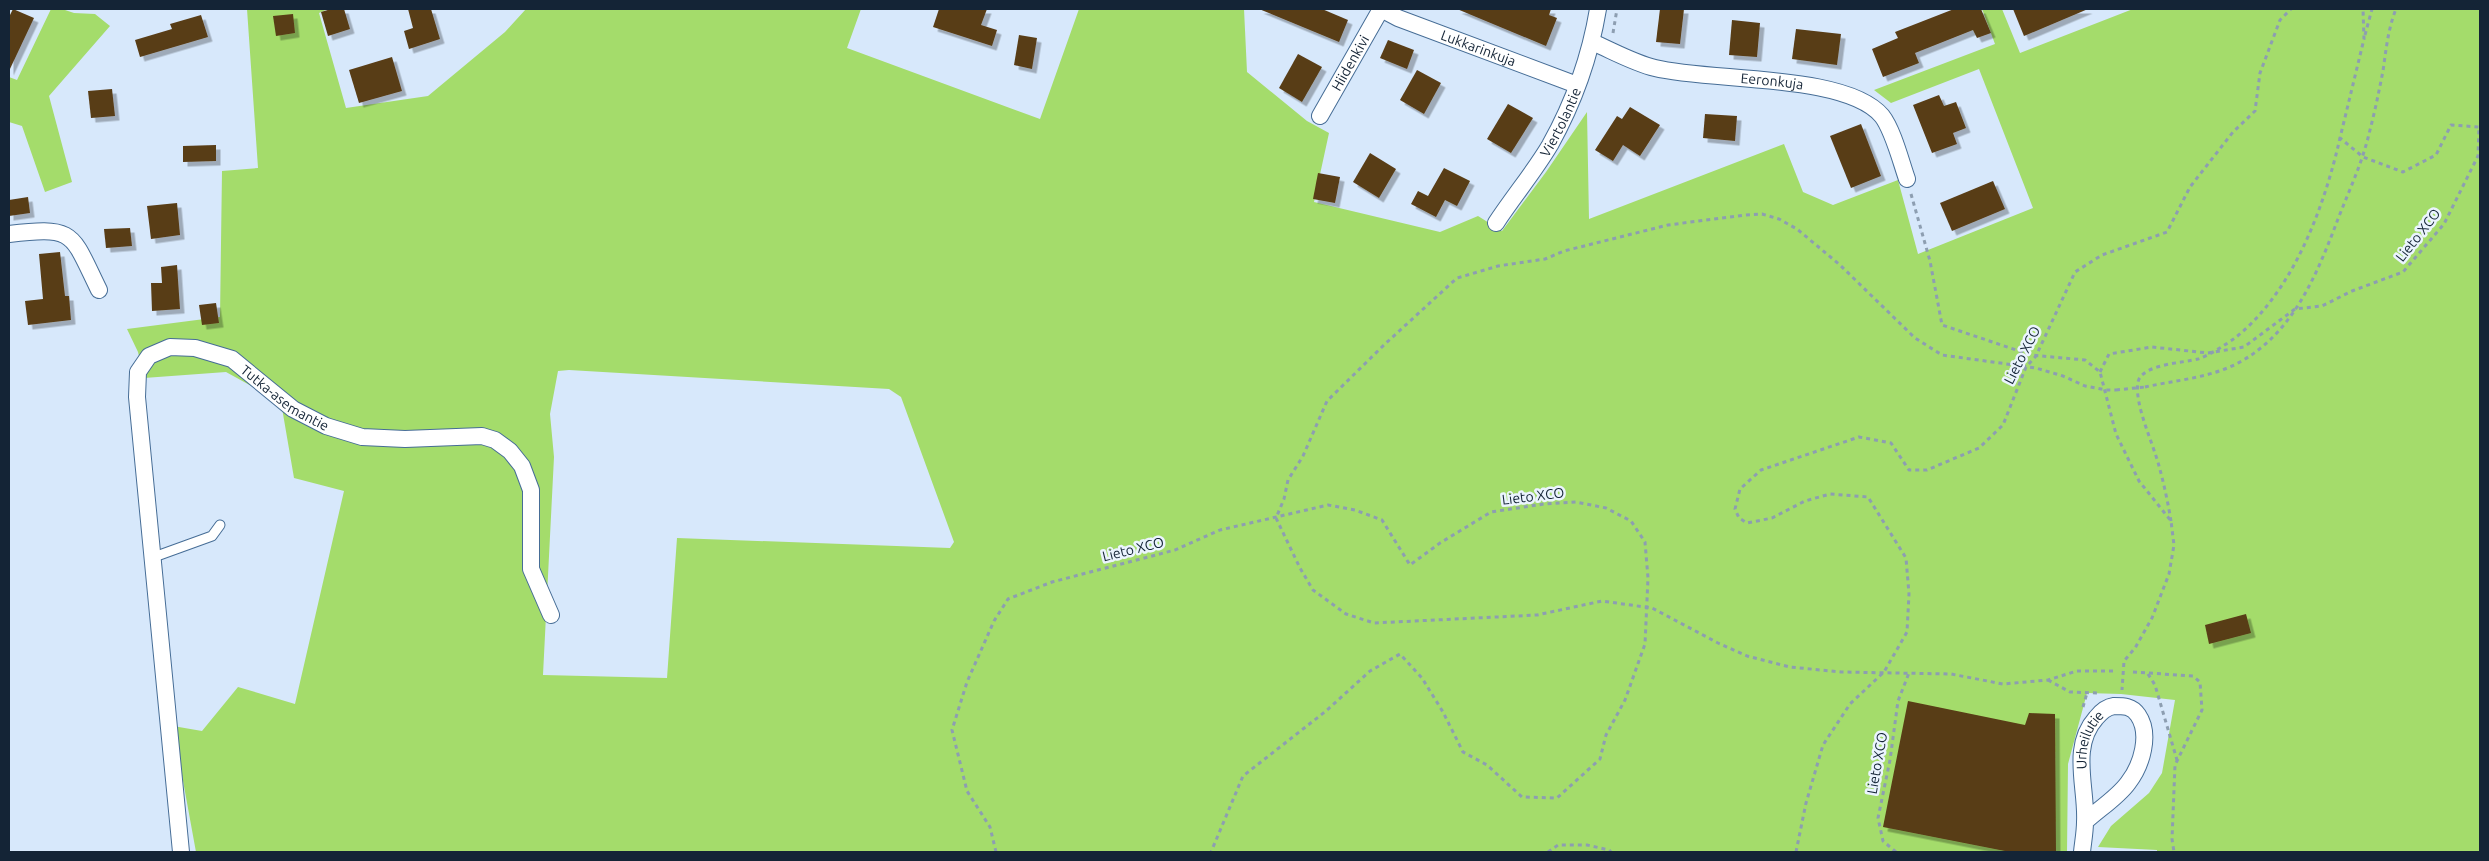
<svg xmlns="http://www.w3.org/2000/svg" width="2489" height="861" font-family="Ubuntu,sans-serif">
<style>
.green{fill:#a4dc6b;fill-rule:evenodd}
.building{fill:#583c16;filter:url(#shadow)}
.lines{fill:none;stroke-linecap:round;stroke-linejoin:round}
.lane-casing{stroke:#466d96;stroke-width:11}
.street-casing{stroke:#466d96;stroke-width:18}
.path{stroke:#8d9eb1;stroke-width:3;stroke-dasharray:4 4;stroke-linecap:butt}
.lane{stroke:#fff;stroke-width:9}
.street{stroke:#fff;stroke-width:16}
.path-bridge{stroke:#8d9eb1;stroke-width:3;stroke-dasharray:4 4;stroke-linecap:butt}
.labels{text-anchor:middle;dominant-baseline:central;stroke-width:5;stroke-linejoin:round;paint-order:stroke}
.street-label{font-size:14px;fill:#142436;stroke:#ebf4fe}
</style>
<defs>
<filter id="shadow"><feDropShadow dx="4.5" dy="4.5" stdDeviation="0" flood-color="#0004"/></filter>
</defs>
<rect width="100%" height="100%" fill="#d7e8fb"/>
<g class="green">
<path d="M51 9H62L74 13 95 14 110 26 49 96 72 182 45 192 22 126 9 122V77L17 80Z"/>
<path d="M247 9H328L319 13 346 108 428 96 505 32 526 9H861L847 48 1040 119 1079 9H1244L1247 72 1307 121 1329 133 1314 202 1440 232 1478 216 1502 231 1546 172 1587 112 1589 219 1784 144 1803 192 1833 205 1898 180 1918 254 2033 208 1979 69 1891 103 1874 90 1995 44 1982 9H2002L2020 53 2133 9H2480V852H2157V850L2098 847 2111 826 2149 793 2162 773 2175 700 2121 694 2087 693 2068 764 2067 852H196L173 726 202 731 238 687 295 704 344 491 294 478 282 408 255 388 226 372 144 378 138 352 127 329 220 317 222 171 258 168ZM569 370 889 389 901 397 954 542 950 548 677 538 667 678 543 675 554 457 550 414 558 371Z"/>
</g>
<g class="building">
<path d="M13 9 34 18 9 71V17Z"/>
<path d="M331 9H344L350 29 328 36 321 12Z"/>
<path d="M408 9H431L440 39 409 49 404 31 413 28Z"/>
<path d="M939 9H987L981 25 997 30 992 46 933 27Z"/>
<path d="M1259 9H1322L1348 20 1339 42Z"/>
<path d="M1457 9H1551L1549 15 1557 18 1546 46Z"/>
<path d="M1660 9H1684L1680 44 1656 42Z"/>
<path d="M1954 9H1981L1991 33 1977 38 1973 30 1915 53 1919 63 1883 77 1872 49 1898 38 1895 32Z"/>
<path d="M2013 9H2088L2024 36Z"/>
<path d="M293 14 295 33 276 36 273 16Z"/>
<path d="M201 15 208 37 140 57 135 40 172 29 170 24Z"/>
<path d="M1732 20 1760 23 1757 57 1729 55Z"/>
<path d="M1796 29 1841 34 1837 65 1792 59Z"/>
<path d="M1019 35 1037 38 1032 69 1014 65Z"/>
<path d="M1388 40 1414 50 1407 69 1380 58Z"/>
<path d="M1298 54 1322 67 1302 102 1279 88Z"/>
<path d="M392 57 402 91 359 103 349 70Z"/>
<path d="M1417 70 1441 83 1424 114 1400 100Z"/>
<path d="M112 89 115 116 91 118 88 91Z"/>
<path d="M1939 95 1944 106 1956 102 1966 128 1953 133 1957 144 1932 153 1913 105Z"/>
<path d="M1508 104 1533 118 1511 153 1487 139Z"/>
<path d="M1630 107 1660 125 1640 156 1623 145 1613 161 1595 150 1617 116 1622 119Z"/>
<path d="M1705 114 1737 116 1735 141 1703 138Z"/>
<path d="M1861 124 1881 176 1851 188 1830 136Z"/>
<path d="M216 145V161L183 162V146Z"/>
<path d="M1370 153 1396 169 1379 198 1353 182Z"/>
<path d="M1444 168 1470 181 1457 206 1445 200 1436 217 1411 204 1418 191 1428 196Z"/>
<path d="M1318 173 1340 177 1335 203 1313 199Z"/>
<path d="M1993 181 2005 209 1952 231 1940 203Z"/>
<path d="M28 197 30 213 9 216V200Z"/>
<path d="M177 203 180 235 151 239 147 206Z"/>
<path d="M130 228 132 246 106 248 104 229Z"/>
<path d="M60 252 65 296H69L71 320 28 325 25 301 43 299 39 254Z"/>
<path d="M177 265 180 309 152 311 151 283H162L161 267Z"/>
<path d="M216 303 219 323 202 325 199 305Z"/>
<path d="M2246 614 2251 633 2209 644 2205 625Z"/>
<path d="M1908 701 2025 725 2029 713 2055 714 2056 852H2010L1883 827Z"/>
</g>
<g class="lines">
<g class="lane-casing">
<path id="lane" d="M154 557 212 536 220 525"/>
</g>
<g class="street-casing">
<g id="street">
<path id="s1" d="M1381 9 1398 18 1577 85"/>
<path id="s2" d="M1592 42C1613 51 1634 63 1655 68 1710 82 1846 73 1882 116 1893 130 1901 162 1907 179"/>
<path id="s3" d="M1320 116 1381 9"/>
<path id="s4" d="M1496 223C1513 197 1534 172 1550 145 1574 102 1590 57 1598 9"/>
<path d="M9 234C76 226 71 233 99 290"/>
<path id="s5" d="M181 852 137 397 138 372 149 356 170 347 195 348 232 359 293 409 326 426 362 437 405 439 482 436 495 440 510 451 522 466 531 490V569L551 615"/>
<path id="s6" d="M2082 852C2083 842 2085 832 2085 822 2087 788 2070 747 2096 718 2100 713 2107 707 2114 706 2124 706 2132 706 2138 715 2151 734 2142 765 2128 783 2118 797 2099 809 2086 821"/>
</g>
</g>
<g class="path">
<path d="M1613 33 1617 9"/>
<path d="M2365 35 2372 9"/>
<path d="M1911 194 1930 261 1942 325 2031 355 2085 360 2100 372 2116 434 2139 481 2171 521 2174 545 2169 574 2152 618 2135 648 2124 661 2122 690"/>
<path d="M2100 372 2109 354 2152 347 2208 353 2244 347 2295 309 2322 306 2352 291 2403 272 2444 224 2478 156 2479 127 2451 125 2436 155 2403 172 2363 157 2340 138 2364 39 2363 9"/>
<path d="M2145 387C2176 380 2211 378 2240 362 2294 332 2317 274 2338 219 2350 188 2362 164 2370 130 2375 111 2379 91 2383 71 2386 50 2388 29 2396 9"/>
<path d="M2171 521C2168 503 2164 484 2159 466 2153 443 2134 404 2138 382 2142 364 2183 363 2198 359 2210 355 2225 345 2235 338 2293 292 2324 208 2340 138"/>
<path d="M2113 671H2077L2048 680 2003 684 1951 674 1841 672 1790 667 1747 656 1718 643 1652 608 1602 601 1537 615 1374 623 1346 614 1313 590 1300 568 1276 518 1284 499 1288 480 1303 456 1327 401 1385 344 1457 278 1498 266 1545 259 1564 251 1668 225 1745 215 1762 214 1779 219 1797 229 1840 265 1915 338 1942 355 2036 368 2063 376 2085 386 2106 390H2116"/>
<path d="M2133 672 2193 676 2200 682 2202 710 2175 765 2172 839 2174 852"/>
<path d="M2148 674 2155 685 2177 760"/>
<path d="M2048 680 2070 692 2099 693"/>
<path d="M2083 707 2087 693"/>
<path d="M996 852 990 827 967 791 952 730 967 682 994 621 1008 599 1052 582 1175 550 1220 530 1328 505 1355 510 1382 520 1410 565 1440 543 1491 512 1544 504 1576 502 1606 508 1631 521 1645 542 1648 578 1645 644 1625 700 1606 735 1600 759 1557 798 1522 797 1487 765 1463 752 1443 712 1422 678 1400 654 1370 671 1326 711 1243 776 1211 852"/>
<path d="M1548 852 1558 845H1587L1609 850 1611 852"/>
<path d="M1796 852 1806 803 1823 745 1850 704 1884 672 1907 632 1909 594 1906 558 1868 497 1830 494 1805 501 1772 518 1747 523 1739 518 1735 509 1740 489 1761 470 1859 437 1891 443 1909 470H1927L1979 448 2003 425 2026 367 2036 356 2075 272 2102 255 2167 232 2190 187 2233 132 2255 111 2260 73 2280 20 2291 9"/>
<path d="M1896 852 1883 841 1878 818 1890 760 1898 701 1909 673"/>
</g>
<use href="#lane" class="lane"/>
<use href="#street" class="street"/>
<path class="path-bridge" d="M2116 390 2145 387"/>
</g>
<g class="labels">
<g class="street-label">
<text stroke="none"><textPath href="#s1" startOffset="105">Lukkarinkuja</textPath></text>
<text stroke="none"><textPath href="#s3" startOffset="61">Hiidenkivi</textPath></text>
<text stroke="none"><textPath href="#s2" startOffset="186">Eeronkuja</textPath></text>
<text stroke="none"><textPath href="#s4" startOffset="120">Viertolantie</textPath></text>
<text transform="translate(2418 235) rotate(-52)">Lieto XCO</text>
<text transform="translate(2022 355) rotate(-63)">Lieto XCO</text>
<text stroke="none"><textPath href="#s5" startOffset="654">Tutka-asemantie</textPath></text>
<text transform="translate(1533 496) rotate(-7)">Lieto XCO</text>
<text transform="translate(1133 549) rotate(-14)">Lieto XCO</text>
<text stroke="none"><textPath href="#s6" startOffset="114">Urheilutie</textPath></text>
<text transform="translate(1877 763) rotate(-80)">Lieto XCO</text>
</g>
</g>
<rect width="2489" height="861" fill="none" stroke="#142436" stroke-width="20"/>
</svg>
